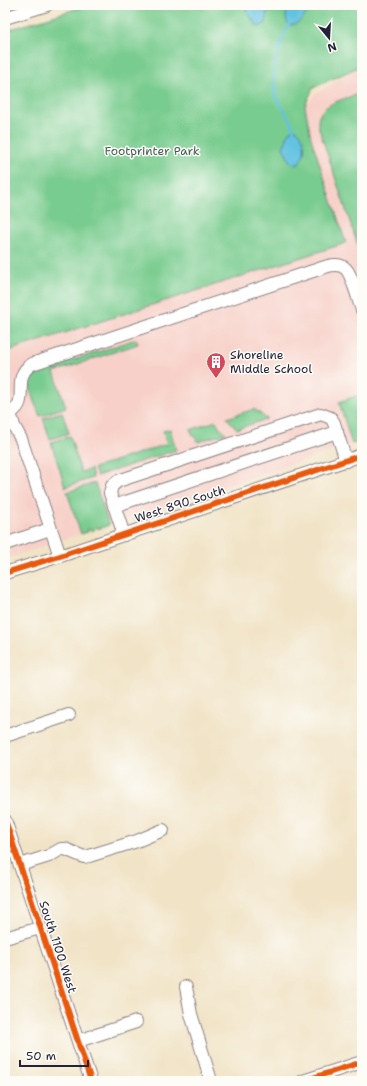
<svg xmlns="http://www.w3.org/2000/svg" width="367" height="1086" font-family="'Shantell Sans',sans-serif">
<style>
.built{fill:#f7d1c9}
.green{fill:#79cc8f;stroke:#4e7765}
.water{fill:#62c2e0;stroke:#42728e}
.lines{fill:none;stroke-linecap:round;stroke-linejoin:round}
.stream{stroke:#62c2e0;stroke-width:2.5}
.minor-casing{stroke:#8a8280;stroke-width:14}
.minor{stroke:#fff;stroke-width:12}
.cycleway-casing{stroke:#fdfcf7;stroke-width:8}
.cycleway{stroke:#e8590c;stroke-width:6}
.labels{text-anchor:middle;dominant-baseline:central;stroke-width:3;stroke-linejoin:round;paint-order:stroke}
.park-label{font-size:12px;fill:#405e58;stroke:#fdfcf7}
.poi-label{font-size:12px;fill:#22223b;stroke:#fdfcf7;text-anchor:start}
.street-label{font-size:12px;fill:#22223b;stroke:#fdfcf7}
</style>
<rect width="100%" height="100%" fill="#fdfcf7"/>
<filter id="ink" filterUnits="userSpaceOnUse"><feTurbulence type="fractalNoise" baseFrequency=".025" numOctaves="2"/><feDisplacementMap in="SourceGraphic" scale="8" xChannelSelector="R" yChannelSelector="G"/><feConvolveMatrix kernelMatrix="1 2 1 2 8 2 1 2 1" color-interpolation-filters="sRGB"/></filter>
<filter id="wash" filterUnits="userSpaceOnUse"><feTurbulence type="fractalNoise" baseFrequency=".012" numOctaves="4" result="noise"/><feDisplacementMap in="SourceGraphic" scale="16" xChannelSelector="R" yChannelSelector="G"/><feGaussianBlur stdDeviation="0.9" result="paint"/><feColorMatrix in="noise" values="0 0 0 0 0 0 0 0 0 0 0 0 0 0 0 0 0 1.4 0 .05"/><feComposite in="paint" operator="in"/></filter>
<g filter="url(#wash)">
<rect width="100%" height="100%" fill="#f1e3c6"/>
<path class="built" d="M356 69 362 70V441L5 559V403L12 401 5 380 7 364 5 352 311 138 305 106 316 93Z"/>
<g class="green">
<path d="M88 5H362V69L356 68 313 88 305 106 311 138 346 243 5 352V31Z"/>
<path d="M362 93V248L358 246 319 129C312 104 345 99 362 93Z"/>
<path d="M136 339 138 344 54 372 66 407 40 416C35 403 22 381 38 372Z"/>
<path d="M362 394V441L352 444 339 402Z"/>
<path d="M254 409 267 419 237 429 227 418Z"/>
<path d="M62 412 69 433 50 439 43 418Z"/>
<path d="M216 421 220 428 226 433 198 442 190 430Z"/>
<path d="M170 429 176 450 97 476 94 468 167 444 163 431Z"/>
<path d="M70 436 81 472 91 469 93 478 65 487 51 442Z"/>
<path d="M95 483 109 525 98 529 97 526 95 527V529L90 531 89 529H87L88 532 81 534 67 492Z"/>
</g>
<g class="water">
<path d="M243 5H268L266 23 259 27 257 26Z"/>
<path d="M290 5H310C307 14 301 23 292 25H289C284 19 286 11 290 5Z"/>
<path d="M294 129C302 130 306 145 304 153 303 157 300 160 299 164L296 165 290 162 283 147 286 141 288 133Z"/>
</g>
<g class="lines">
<path class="stream" d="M289 25C279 44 268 78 277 99 280 104 284 109 287 115 290 119 292 124 294 129"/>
</g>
</g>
<g filter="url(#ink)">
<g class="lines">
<g class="minor-casing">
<g id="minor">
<path d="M5 18 47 5"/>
<path d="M10 413 14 426 21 439 60 556"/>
<path d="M5 415C35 405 8 379 32 364L328 266C346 262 349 271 354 286 357 294 359 302 362 310"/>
<path d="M114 506 337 432"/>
<path d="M124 535 110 493 112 486 118 481 321 414 331 418 334 423 346 461"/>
<path d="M5 544 50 529"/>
<path d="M5 573 60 556 362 455"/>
<path d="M5 736 69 715"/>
<path d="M5 820 91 1081"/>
<path d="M20 865 49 856 61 849H65L84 857 89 856 137 841 163 830"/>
<path d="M5 938 40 928"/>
<path d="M186 987 191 1014 211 1081"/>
<path d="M78 1041 136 1022"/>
<path d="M303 1081 362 1062"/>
</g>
</g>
<use href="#minor" class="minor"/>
<g class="cycleway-casing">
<g id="cycleway">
<path d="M5 573 60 556 362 455"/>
<path d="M5 820 91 1081"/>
<path d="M303 1081 362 1062"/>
</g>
</g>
<use href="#cycleway" class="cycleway"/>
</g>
</g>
<defs>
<g id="building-pin" transform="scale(1)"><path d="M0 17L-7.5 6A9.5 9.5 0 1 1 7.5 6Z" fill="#d1495b" stroke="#fdfcf7"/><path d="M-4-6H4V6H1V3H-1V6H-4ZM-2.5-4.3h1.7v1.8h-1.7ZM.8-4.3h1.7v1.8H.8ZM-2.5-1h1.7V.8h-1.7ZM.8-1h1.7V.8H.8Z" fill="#fff"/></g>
</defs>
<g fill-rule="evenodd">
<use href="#building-pin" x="216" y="362"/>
</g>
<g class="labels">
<g class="park-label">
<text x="152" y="151">Footprinter Park</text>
</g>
<g class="poi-label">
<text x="230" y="355">Shoreline<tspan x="230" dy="14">Middle School</tspan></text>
</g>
<g class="street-label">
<text transform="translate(180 504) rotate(-18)">West 890 South</text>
<text transform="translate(58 947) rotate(72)">South 1100 West</text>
</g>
</g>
<rect width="367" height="1086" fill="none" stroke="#fdfcf7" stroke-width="20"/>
<g transform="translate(329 38) rotate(162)" stroke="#fdfcf7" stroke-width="3" paint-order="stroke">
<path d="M0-3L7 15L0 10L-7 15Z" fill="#22223b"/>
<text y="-6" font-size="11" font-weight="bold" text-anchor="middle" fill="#22223b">N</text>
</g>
<path d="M20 1060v6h68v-6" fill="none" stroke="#22223b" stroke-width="2"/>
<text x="26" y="1060" font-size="12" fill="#22223b" stroke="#fdfcf7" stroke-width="3" paint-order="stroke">50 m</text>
</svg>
